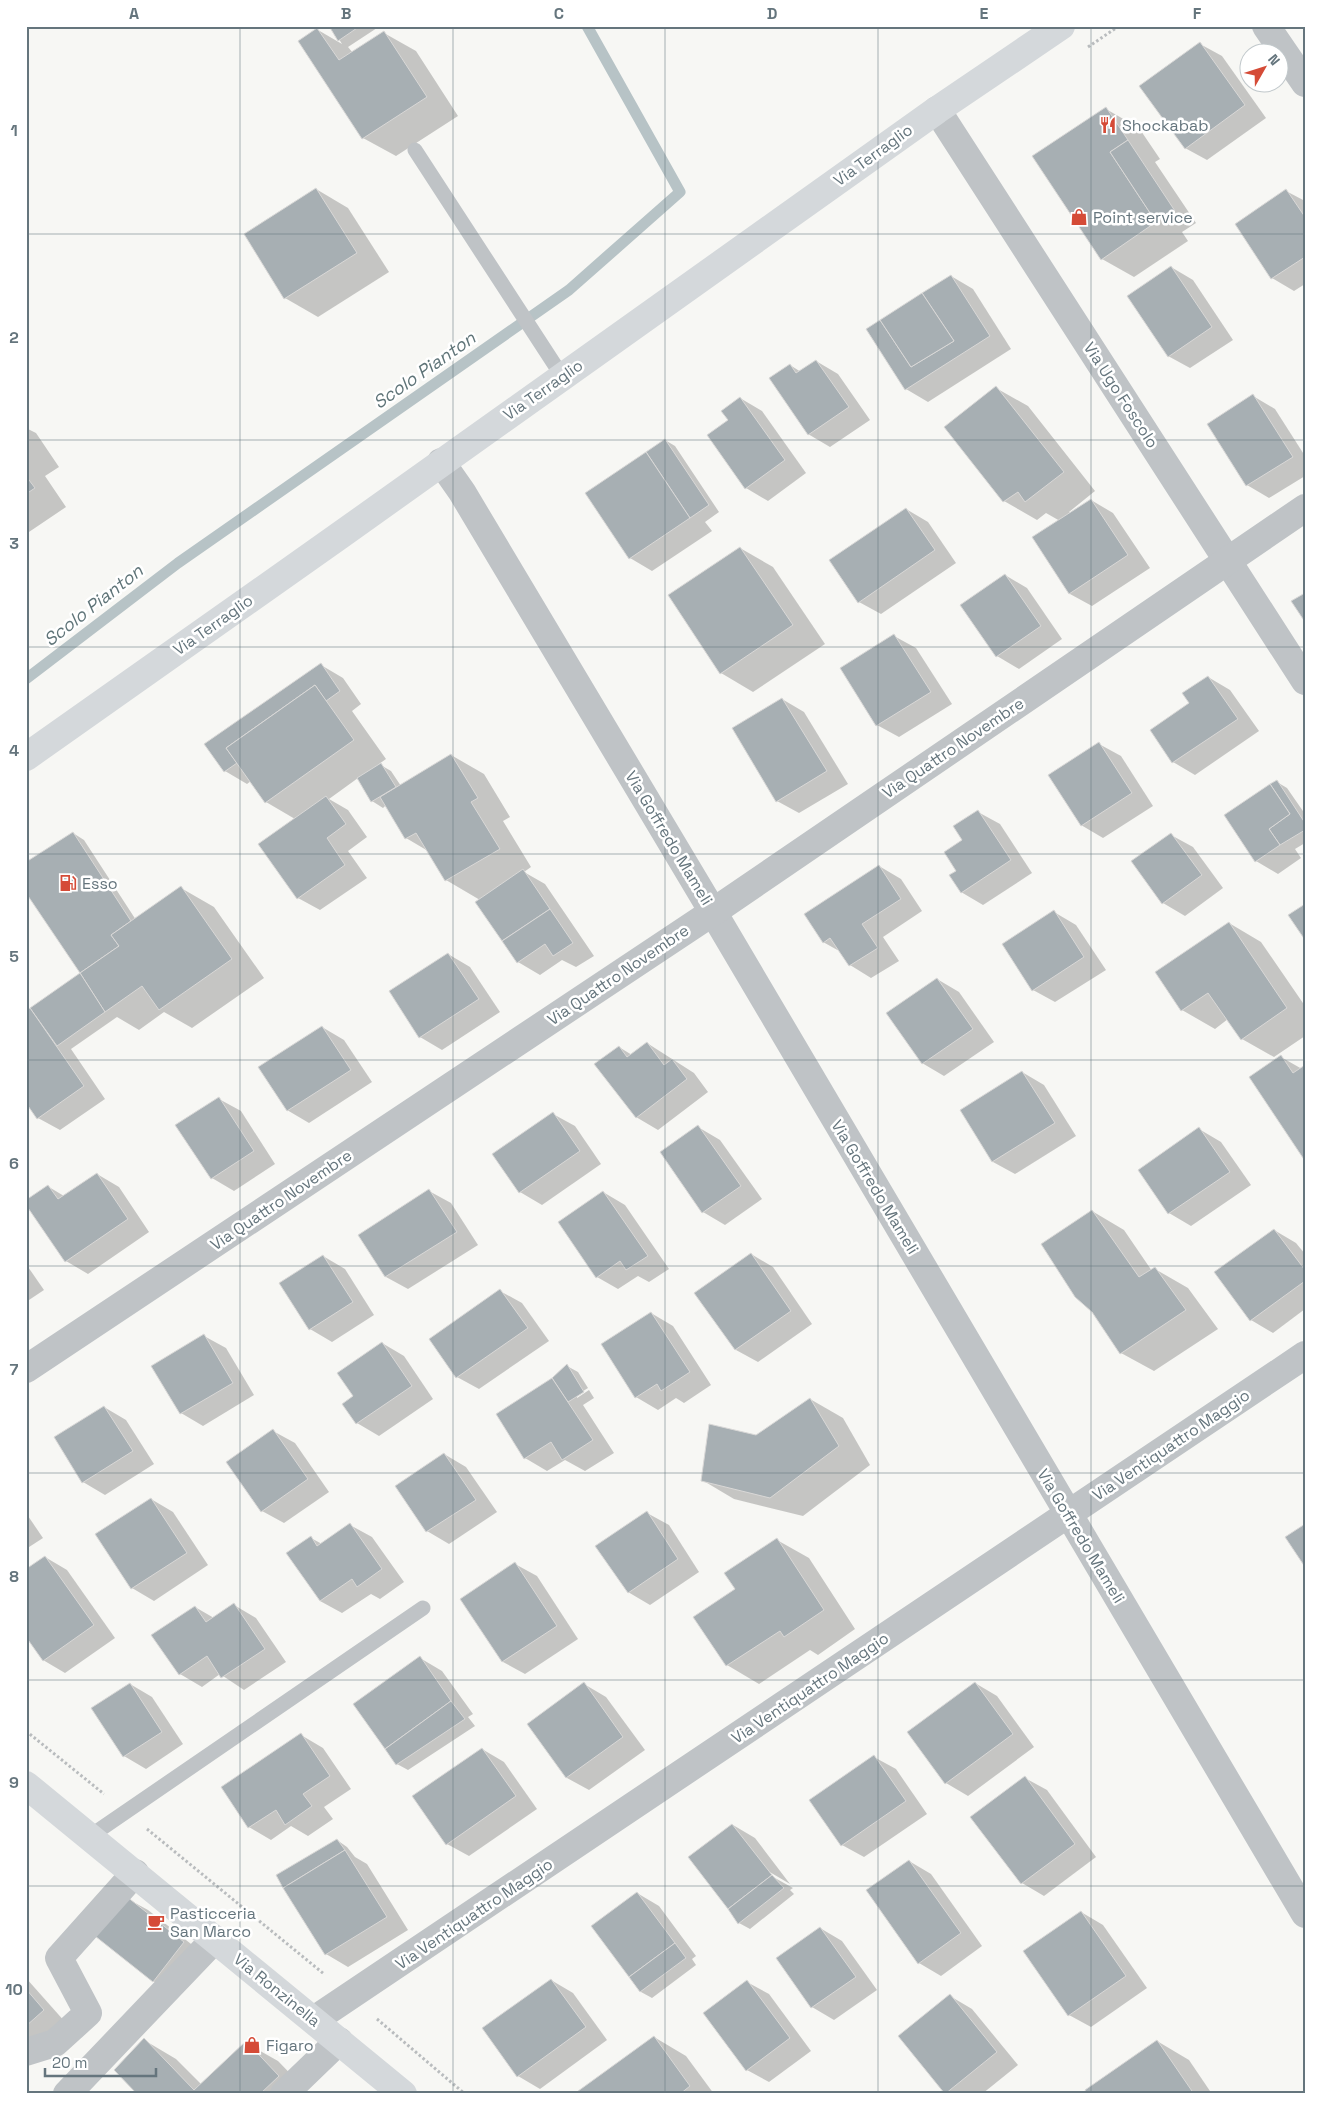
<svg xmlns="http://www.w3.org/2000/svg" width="1331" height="2120" font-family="'Space Grotesk',sans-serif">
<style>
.shadow{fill:#0003}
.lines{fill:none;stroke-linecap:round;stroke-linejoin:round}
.stream{stroke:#b7c3c6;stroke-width:11}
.building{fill:#a7afb3;stroke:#d9d8d7}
.path{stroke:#b9bcbe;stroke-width:3;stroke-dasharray:2.5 2.5;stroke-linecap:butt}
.lane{stroke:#bfc3c6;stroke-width:15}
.street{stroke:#bfc3c6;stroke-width:28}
.secondary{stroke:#d4d8db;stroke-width:28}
.primary{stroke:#d4d8db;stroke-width:28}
.grid{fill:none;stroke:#65757d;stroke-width:1;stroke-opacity:0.55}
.labels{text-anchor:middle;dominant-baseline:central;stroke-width:5;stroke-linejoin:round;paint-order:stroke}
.poi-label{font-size:16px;fill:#65757d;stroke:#fff;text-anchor:start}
.street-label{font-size:16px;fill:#65757d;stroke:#fff}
.water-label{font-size:18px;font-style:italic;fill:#5f7478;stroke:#fff}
.neatline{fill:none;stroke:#65757d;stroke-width:2}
.grid-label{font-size:16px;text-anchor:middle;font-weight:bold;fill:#65757d}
</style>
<rect width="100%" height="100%" fill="#f7f7f4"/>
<g class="shadow">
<path d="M331 26H380L348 47 353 53 384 33 416 51 458 116 396 156 363 138 318 30 342 44Z"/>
<path d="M1200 44 1222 56 1266 118 1207 160 1185 148Z"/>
<path d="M1106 109 1139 128 1160 159 1155 162 1196 223 1182 232 1188 241 1134 277 1102 259Z"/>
<path d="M316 189 348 208 389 272 318 317 285 298Z"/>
<path d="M1286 191 1305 201V284L1294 291 1272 278Z"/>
<path d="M1171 267 1193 280 1233 340 1190 368 1168 356Z"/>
<path d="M951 276 973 289 1011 349 928 402 906 389 868 329Z"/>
<path d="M816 361 838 374 870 420 830 447 808 434 790 365 801 372Z"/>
<path d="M996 388 1028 406 1095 491 1069 512 1070 514 1091 500 1113 513 1150 568 1092 606 1070 594 1033 538 1060 521 1046 513 1037 520 1004 501 946 427Z"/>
<path d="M1253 396 1275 409 1305 456V476L1269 498 1247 485Z"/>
<path d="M740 398 762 411 806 473 768 501 746 488 729 421Z"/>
<path d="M26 428 36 433 59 467 45 476 66 507 26 534Z"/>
<path d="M665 440 675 446 719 512 705 522 712 531 652 571 630 558 587 493Z"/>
<path d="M906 509 928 522 956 563 881 614 859 602Z"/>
<path d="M740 548 773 567 825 644 753 692 721 673Z"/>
<path d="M1005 575 1027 588 1062 639 1019 669 997 656Z"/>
<path d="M894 636 916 648 952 704 899 737 877 725Z"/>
<path d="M321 665 343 678 361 704 352 711 386 759 379 764 391 771 401 786 451 755 484 774 510 817 503 821 531 867 524 872 545 884 594 956 576 967 562 960 540 975 518 962 480 900 446 880 428 851 406 838 386 805 383 808 372 801 358 778 329 799 348 810 367 837 348 851 367 878 320 910 298 898 295 819 266 802 251 781 247 784 225 771Z"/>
<path d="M1208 677 1230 690 1259 731 1195 775 1173 762 1151 730 1191 703Z"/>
<path d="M782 699 804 712 848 784 799 813 777 801Z"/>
<path d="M1099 744 1121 756 1153 806 1103 838 1081 825Z"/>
<path d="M1277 782 1287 788 1305 814V843L1295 849 1301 858 1278 874 1256 861Z"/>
<path d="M978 812 1000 824 1032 873 983 905 961 892 957 872Z"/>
<path d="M73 833 84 840 136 920 181 888 214 907 264 978 192 1028 164 1012 139 1030 117 1017 71 1049 105 1099 60 1130 38 1118 26 1012 82 974Z"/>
<path d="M1171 835 1193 847 1223 888 1185 916 1163 903Z"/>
<path d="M879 866 901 879 922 911 883 937 899 961 871 978 850 965 841 952 823 942Z"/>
<path d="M1054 912 1076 925 1106 970 1055 1002 1033 990Z"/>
<path d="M1229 923 1261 942 1305 1006V1036L1274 1057 1242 1039 1228 1019 1215 1029 1182 1010Z"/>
<path d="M448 954 470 967 500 1012 442 1050 420 1037 391 991Z"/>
<path d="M937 979 959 992 994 1042 944 1076 922 1063Z"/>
<path d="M322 1027 344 1040 372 1082 309 1123 287 1110Z"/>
<path d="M647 1043 694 1073 708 1092 658 1130 636 1117 619 1047 632 1055Z"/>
<path d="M1281 1057 1302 1069 1305 1159Z"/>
<path d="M1022 1072 1044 1085 1076 1136 1015 1174 993 1162 961 1111Z"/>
<path d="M219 1099 241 1111 275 1164 234 1191 212 1178Z"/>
<path d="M553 1114 575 1126 601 1164 542 1205 520 1192Z"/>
<path d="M698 1127 720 1140 762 1199 725 1225 703 1212Z"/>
<path d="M1199 1129 1221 1142 1251 1185 1191 1226 1169 1213Z"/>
<path d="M97 1174 119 1187 149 1232 88 1274 66 1261 49 1187 64 1196Z"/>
<path d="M429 1191 451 1203 478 1245 408 1289 386 1277 360 1235Z"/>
<path d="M603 1192 625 1205 669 1269 649 1282 638 1276 618 1289 597 1277Z"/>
<path d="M1092 1211 1124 1230 1152 1271 1155 1269 1188 1288 1218 1329 1154 1371 1121 1353Z"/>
<path d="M1274 1230 1296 1243 1305 1254V1309L1273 1333 1251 1320Z"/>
<path d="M751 1254 773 1267 812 1324 758 1362 736 1350Z"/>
<path d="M323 1256 345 1269 374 1315 332 1342 310 1329 280 1283Z"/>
<path d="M26 1264 44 1290 26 1302Z"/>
<path d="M500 1291 522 1303 549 1341 479 1389 457 1377Z"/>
<path d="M651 1313 673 1326 711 1385 684 1403 676 1398 658 1410 636 1397Z"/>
<path d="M204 1336 226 1348 254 1395 203 1426 181 1413Z"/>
<path d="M382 1343 404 1356 433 1399 379 1436 357 1423 355 1397Z"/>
<path d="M567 1366 578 1372 588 1388 577 1395V1398L589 1390 594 1398 583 1405 614 1453 585 1471 565 1460 547 1471 525 1458 498 1414 553 1379Z"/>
<path d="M810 1399 843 1418 870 1465 803 1516 734 1499 702 1480 756 1436Z"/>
<path d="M104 1407 126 1420 154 1464 105 1495 83 1482Z"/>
<path d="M273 1431 295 1443 329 1492 284 1523 262 1511Z"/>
<path d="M444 1454 466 1467 497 1512 449 1544 427 1531 396 1486Z"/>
<path d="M151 1499 173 1512 208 1565 154 1601 132 1588Z"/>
<path d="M26 1513 43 1538 26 1549Z"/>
<path d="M647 1513 669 1525 699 1572 650 1605 628 1592Z"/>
<path d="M350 1525 372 1537 404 1582 380 1599 371 1594 342 1613 320 1601 311 1538 322 1544Z"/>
<path d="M777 1540 809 1558 855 1629 818 1655 810 1650 759 1684 727 1665Z"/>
<path d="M45 1557 67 1570 115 1638 65 1673 43 1660Z"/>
<path d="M515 1564 537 1576 578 1639 525 1674 503 1662 462 1599Z"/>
<path d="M234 1605 256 1618 286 1662 244 1690 220 1674 202 1687 180 1674 195 1607 214 1618Z"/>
<path d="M420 1658 442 1671 473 1714 468 1717 475 1726 408 1770 397 1764Z"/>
<path d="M975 1683 997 1696 1034 1747 968 1796 946 1783Z"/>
<path d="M130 1684 152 1697 183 1744 146 1769 124 1756Z"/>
<path d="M584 1684 606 1697 645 1750 589 1790 567 1778 528 1724Z"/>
<path d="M301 1735 323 1748 351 1789 324 1807 333 1819 308 1836 291 1826 271 1840 249 1827Z"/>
<path d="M482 1749 504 1762 537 1809 469 1856 447 1844Z"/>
<path d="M874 1757 896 1769 927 1814 864 1857 842 1845Z"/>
<path d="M1025 1778 1047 1790 1096 1857 1044 1896 1022 1883 972 1817Z"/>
<path d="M733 1825 755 1838 790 1884 768 1871 766 1873 793 1888 790 1890 794 1894 750 1929 739 1923Z"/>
<path d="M337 1840 347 1847 355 1857 367 1864 408 1930 348 1967 326 1954 284 1887Z"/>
<path d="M909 1861 931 1874 982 1946 941 1976 919 1963Z"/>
<path d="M637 1893 659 1906 696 1956 692 1959 696 1965 652 1998 641 1992 630 1976Z"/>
<path d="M126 1898 148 1910 205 1955 175 1993 153 1981Z"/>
<path d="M1081 1912 1103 1925 1147 1988 1091 2027 1069 2015Z"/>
<path d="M820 1928 842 1941 877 1990 834 2020 812 2007Z"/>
<path d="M26 1978 66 2023 38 2047 26 2040Z"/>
<path d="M551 1980 573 1993 607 2040 540 2089 518 2076Z"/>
<path d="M747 1982 769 1994 811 2051 769 2082 747 2070Z"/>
<path d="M950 1996 972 2009 1018 2065 982 2094 946 2093Z"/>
<path d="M654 2037 686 2056 714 2094H576Z"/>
<path d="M144 2040 176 2059 202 2085 246 2043 278 2061 310 2094H138Z"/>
<path d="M1157 2041 1189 2060 1212 2094H1089Z"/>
</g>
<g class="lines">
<path class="stream" d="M26 679 178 563 569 290 680 192 587 26"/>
</g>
<g class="building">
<path d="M329 26H360L338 41Z"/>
<path d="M317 28 339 60 384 31 427 97 362 139 298 41Z"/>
<path d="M1200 42 1245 105 1185 149 1139 86Z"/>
<path d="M1106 107 1128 140 1110 152 1156 222 1101 260 1032 156Z"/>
<path d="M1128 140 1175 211 1156 222 1110 152Z"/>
<path d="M316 188 357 253 284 299 244 234Z"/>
<path d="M1286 189 1305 217V257L1271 279 1235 224Z"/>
<path d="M1171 266 1212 327 1168 357 1127 296Z"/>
<path d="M951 275 990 336 905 390 866 329 880 320 911 367 954 341 922 293Z"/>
<path d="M922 293 954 341 911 367 880 320Z"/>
<path d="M816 360 849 407 808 435 769 378 790 364 796 373Z"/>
<path d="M996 386 1064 472 1025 502 1018 492 1003 502 944 427Z"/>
<path d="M1253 394 1293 457 1246 486 1207 424Z"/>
<path d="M740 397 785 460 745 489 707 435 728 420 721 411Z"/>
<path d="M665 439 709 505 690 518 646 452Z"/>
<path d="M646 452 690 518 629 559 585 493Z"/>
<path d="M26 476 35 488 26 494Z"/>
<path d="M1091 499 1128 555 1069 594 1032 537Z"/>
<path d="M906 508 935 550 858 603 829 560Z"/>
<path d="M740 547 793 625 720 674 668 595Z"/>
<path d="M1005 574 1041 626 996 657 960 605Z"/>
<path d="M1305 593V622L1291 601Z"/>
<path d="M894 634 931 692 876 726 840 668Z"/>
<path d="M321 663 340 691 326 701 315 685 226 748 237 763 224 772 204 744Z"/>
<path d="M1208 676 1238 719 1172 763 1150 730 1189 703 1182 693Z"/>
<path d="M315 685 354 740 265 803 226 748Z"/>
<path d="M782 698 827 771 776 802 732 728Z"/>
<path d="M1099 742 1132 793 1081 826 1048 775Z"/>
<path d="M451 754 478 798 471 802 500 849 445 881 416 833 405 839 380 797Z"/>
<path d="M381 763 396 787 371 802 357 778Z"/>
<path d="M1277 780 1305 823V830L1280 845 1269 829 1290 814 1270 784Z"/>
<path d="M1270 784 1290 814 1269 829 1280 845 1255 862 1224 815Z"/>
<path d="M326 796 346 824 327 838 345 865 297 899 258 844Z"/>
<path d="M978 810 1011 860 961 893 949 875 956 871 944 852 962 840 953 826Z"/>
<path d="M73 832 131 921 111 935 119 946 80 973 26 893V862Z"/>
<path d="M1171 833 1202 875 1162 904 1131 861Z"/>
<path d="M879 865 901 899 862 924 878 948 849 966 830 938 823 943 804 914Z"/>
<path d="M523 869 550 909 502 941 475 902Z"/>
<path d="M181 886 232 959 159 1010 142 986 105 1012 80 973 119 946 111 935Z"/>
<path d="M1305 904V940L1288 915Z"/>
<path d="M550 909 573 943 553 956 545 944 517 963 502 941Z"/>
<path d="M1054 910 1084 957 1032 991 1002 944Z"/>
<path d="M1229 922 1287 1008 1241 1040 1208 993 1181 1011 1155 972Z"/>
<path d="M448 953 479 999 419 1038 389 991Z"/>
<path d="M80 973 105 1012 57 1046 30 1008Z"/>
<path d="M937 978 973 1029 922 1064 886 1013Z"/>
<path d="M30 1008 84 1086 37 1119 26 1103V1011Z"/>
<path d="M322 1026 351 1070 287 1111 258 1067Z"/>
<path d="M647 1042 664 1065 672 1059 687 1079 636 1118 594 1064 619 1046 627 1057Z"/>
<path d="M1281 1055 1293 1073 1305 1065V1161L1249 1077Z"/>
<path d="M1022 1071 1055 1123 992 1162 960 1110Z"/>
<path d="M219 1097 254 1151 211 1179 175 1125Z"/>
<path d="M553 1112 580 1151 519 1193 492 1154Z"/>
<path d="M698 1125 741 1186 702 1213 660 1152Z"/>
<path d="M1199 1127 1230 1172 1168 1214 1138 1170Z"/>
<path d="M97 1173 128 1219 65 1262 26 1205V1200L48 1185 58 1199Z"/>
<path d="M429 1189 457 1232 385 1277 358 1235Z"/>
<path d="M603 1191 648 1256 626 1270 620 1261 596 1278 558 1222Z"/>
<path d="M1092 1210 1139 1277 1155 1267 1186 1310 1120 1354 1092 1312 1075 1297 1041 1244Z"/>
<path d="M1274 1229 1305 1270V1281L1250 1321 1214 1272Z"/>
<path d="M751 1253 791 1311 735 1350 694 1293Z"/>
<path d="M323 1255 353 1302 309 1330 279 1283Z"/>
<path d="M500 1289 528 1328 456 1378 429 1339Z"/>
<path d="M651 1312 690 1372 661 1391 657 1384 635 1398 601 1344Z"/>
<path d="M204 1334 233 1383 180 1414 151 1366Z"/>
<path d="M382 1342 412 1386 356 1424 342 1404 353 1396 337 1373Z"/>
<path d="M567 1364 584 1392 568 1402 552 1378Z"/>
<path d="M552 1378 593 1440 562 1460 551 1442 524 1459 496 1414Z"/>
<path d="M810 1398 839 1446 770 1498 701 1481 709 1424 756 1435Z"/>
<path d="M104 1406 133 1451 82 1483 54 1437Z"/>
<path d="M273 1429 308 1479 261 1512 226 1462Z"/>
<path d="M444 1453 476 1500 426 1532 395 1486Z"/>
<path d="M151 1498 187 1553 131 1589 95 1534Z"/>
<path d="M647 1511 678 1559 628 1593 595 1546Z"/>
<path d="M350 1523 382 1569 357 1587 352 1579 320 1601 286 1553 311 1536 317 1546Z"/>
<path d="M1305 1524V1567L1285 1537Z"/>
<path d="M777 1538 824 1610 784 1637 780 1631 726 1666 693 1617 735 1589 724 1573Z"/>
<path d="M45 1556 94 1625 43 1661 26 1637V1569Z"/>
<path d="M515 1562 557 1626 502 1662 460 1599Z"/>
<path d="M234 1603 265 1649 221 1678 207 1656 179 1675 151 1635 195 1606 206 1622Z"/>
<path d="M420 1656 451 1701 385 1749 353 1704Z"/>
<path d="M584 1682 623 1737 566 1778 527 1724Z"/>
<path d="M975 1682 1013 1734 945 1784 907 1732Z"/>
<path d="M130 1683 162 1732 123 1757 91 1708Z"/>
<path d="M451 1701 465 1719 396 1765 385 1749Z"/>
<path d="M301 1733 330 1776 303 1794 312 1806 285 1825 276 1810 248 1828 221 1787Z"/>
<path d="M482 1748 516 1796 446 1845 412 1796Z"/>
<path d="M874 1755 906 1801 841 1846 809 1800Z"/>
<path d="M1025 1776 1075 1844 1021 1884 970 1817Z"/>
<path d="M732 1824 772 1875 728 1909 688 1857Z"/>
<path d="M337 1839 345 1850 283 1888 276 1875Z"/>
<path d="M345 1850 387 1917 325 1955 283 1888Z"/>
<path d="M909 1860 961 1933 918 1964 866 1890Z"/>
<path d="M772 1875 784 1888 738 1924 728 1909Z"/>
<path d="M637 1892 675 1943 629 1977 591 1926Z"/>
<path d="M126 1896 184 1942 153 1982 95 1936Z"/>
<path d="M1081 1911 1126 1976 1068 2016 1023 1951Z"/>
<path d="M820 1927 856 1977 811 2008 776 1958Z"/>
<path d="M675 1943 686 1958 640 1992 629 1977Z"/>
<path d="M551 1979 586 2027 517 2077 482 2028Z"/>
<path d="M747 1980 790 2038 746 2071 703 2013Z"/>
<path d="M26 1989 44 2010 26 2026Z"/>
<path d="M950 1994 997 2052 945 2094 898 2036Z"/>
<path d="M654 2036 690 2086 680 2094H574Z"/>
<path d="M144 2038 194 2090 246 2041 279 2076 260 2094H137L114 2070Z"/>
<path d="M1157 2040 1194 2094H1087L1085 2090Z"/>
</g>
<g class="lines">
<g class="path">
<path d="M1088 47 1119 26"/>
<path d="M26 1731 104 1794"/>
<path d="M147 1829 324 1974"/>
<path d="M377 2019 465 2094"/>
</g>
<g class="lane">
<path d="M415 150 562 376"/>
<path d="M89 1837 423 1608"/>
</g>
<g class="street">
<path d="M1266 26 1305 83"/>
<path d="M937 110 1305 681"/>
<path d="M441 462 462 492 713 912 1305 1914"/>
<path d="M26 1369 713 912 1305 508"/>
<path d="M314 2020 1305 1355"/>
<path d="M26 2052 55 2043 88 2013 59 1958 135 1873"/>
<path d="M67 2094 215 1939"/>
<path d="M284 2094 339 2041"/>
</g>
<path class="secondary" d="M26 1785 403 2094"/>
<path class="primary" d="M26 757 339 536 937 110 1061 26"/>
</g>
<path class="grid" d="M240 26V2094M453 26V2094M665 26V2094M878 26V2094M1091 26V2094M26 234H1305M26 440H1305M26 647H1305M26 854H1305M26 1060H1305M26 1266H1305M26 1473H1305M26 1680H1305M26 1886H1305"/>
<defs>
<g id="restaurant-bare" transform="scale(1.35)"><path d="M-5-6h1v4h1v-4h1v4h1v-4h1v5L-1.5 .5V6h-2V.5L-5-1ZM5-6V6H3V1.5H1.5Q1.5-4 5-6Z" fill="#d54b37" stroke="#fff" stroke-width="2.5" paint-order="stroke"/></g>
<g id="shop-bare" transform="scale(1.35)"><path d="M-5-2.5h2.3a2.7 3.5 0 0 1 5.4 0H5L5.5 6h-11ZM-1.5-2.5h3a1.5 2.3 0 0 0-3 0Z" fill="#d54b37" stroke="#fff" stroke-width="2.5" paint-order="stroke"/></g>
<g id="fuel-bare" transform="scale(1.35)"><path d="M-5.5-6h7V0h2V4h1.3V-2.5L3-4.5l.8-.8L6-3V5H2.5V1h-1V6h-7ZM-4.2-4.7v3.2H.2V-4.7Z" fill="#d54b37" stroke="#fff" stroke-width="2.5" paint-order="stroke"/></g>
<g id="cafe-bare" transform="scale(1.35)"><path d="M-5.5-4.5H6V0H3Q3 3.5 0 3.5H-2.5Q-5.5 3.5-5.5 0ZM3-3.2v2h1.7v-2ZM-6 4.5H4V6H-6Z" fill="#d54b37" stroke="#fff" stroke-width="2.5" paint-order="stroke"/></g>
</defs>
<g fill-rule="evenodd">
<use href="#restaurant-bare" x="1108" y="125"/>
<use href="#shop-bare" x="1079" y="217"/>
<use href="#fuel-bare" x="68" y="883"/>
<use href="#cafe-bare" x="156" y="1922"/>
<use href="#shop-bare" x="252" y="2045"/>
</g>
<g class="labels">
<g class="poi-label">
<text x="1122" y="125">Shockabab</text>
<text x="1093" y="217">Point service</text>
<text x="82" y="883">Esso</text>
<text x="170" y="1913">Pasticceria<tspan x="170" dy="18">San Marco</tspan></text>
<text x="266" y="2045">Figaro</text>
</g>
<g class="street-label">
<text transform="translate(873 155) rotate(-36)">Via Terraglio</text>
<text transform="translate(543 390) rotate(-35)">Via Terraglio</text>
<text transform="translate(1121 395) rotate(57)">Via Ugo Foscolo</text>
<text transform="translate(213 625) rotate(-35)">Via Terraglio</text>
<text transform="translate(953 748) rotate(-34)">Via Quattro Novembre</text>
<text transform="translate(669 838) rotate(59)">Via Goffredo Mameli</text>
<text transform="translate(618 975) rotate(-34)">Via Quattro Novembre</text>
<text transform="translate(875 1187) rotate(59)">Via Goffredo Mameli</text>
<text transform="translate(281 1200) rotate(-34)">Via Quattro Novembre</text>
<text transform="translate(1171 1445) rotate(-34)">Via Ventiquattro Maggio</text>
<text transform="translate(1081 1536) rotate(59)">Via Goffredo Mameli</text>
<text transform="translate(810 1688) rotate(-34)">Via Ventiquattro Maggio</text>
<text transform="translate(474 1914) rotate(-34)">Via Ventiquattro Maggio</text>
<text transform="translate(277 1990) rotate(39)">Via Ronzinella</text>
</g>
<g class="water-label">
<text transform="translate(424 370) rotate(-35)">Scolo Pianton</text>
<text transform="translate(93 605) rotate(-38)">Scolo Pianton</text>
</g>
</g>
<rect width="1331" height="2120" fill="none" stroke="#ffffff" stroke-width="55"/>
<g transform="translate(1264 68) rotate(51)"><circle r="24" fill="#ffffff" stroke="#c1c8cb"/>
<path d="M0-4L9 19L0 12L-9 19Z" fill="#d54b37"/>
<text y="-8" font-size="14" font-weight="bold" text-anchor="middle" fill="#65757d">N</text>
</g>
<path d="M45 2068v8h111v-8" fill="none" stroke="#65757d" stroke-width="2.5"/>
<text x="52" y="2068" font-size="15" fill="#65757d" stroke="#ffffff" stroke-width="4" paint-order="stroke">20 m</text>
<rect x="28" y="28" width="1276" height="2064" class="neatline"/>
<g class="grid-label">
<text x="134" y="19">A</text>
<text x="346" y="19">B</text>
<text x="559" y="19">C</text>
<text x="772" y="19">D</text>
<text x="984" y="19">E</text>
<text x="1197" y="19">F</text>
<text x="14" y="136">1</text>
<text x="14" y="343">2</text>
<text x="14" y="549">3</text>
<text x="14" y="756">4</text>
<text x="14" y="962">5</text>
<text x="14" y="1169">6</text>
<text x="14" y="1375">7</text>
<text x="14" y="1582">8</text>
<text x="14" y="1788">9</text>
<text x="14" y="1995">10</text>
</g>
</svg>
